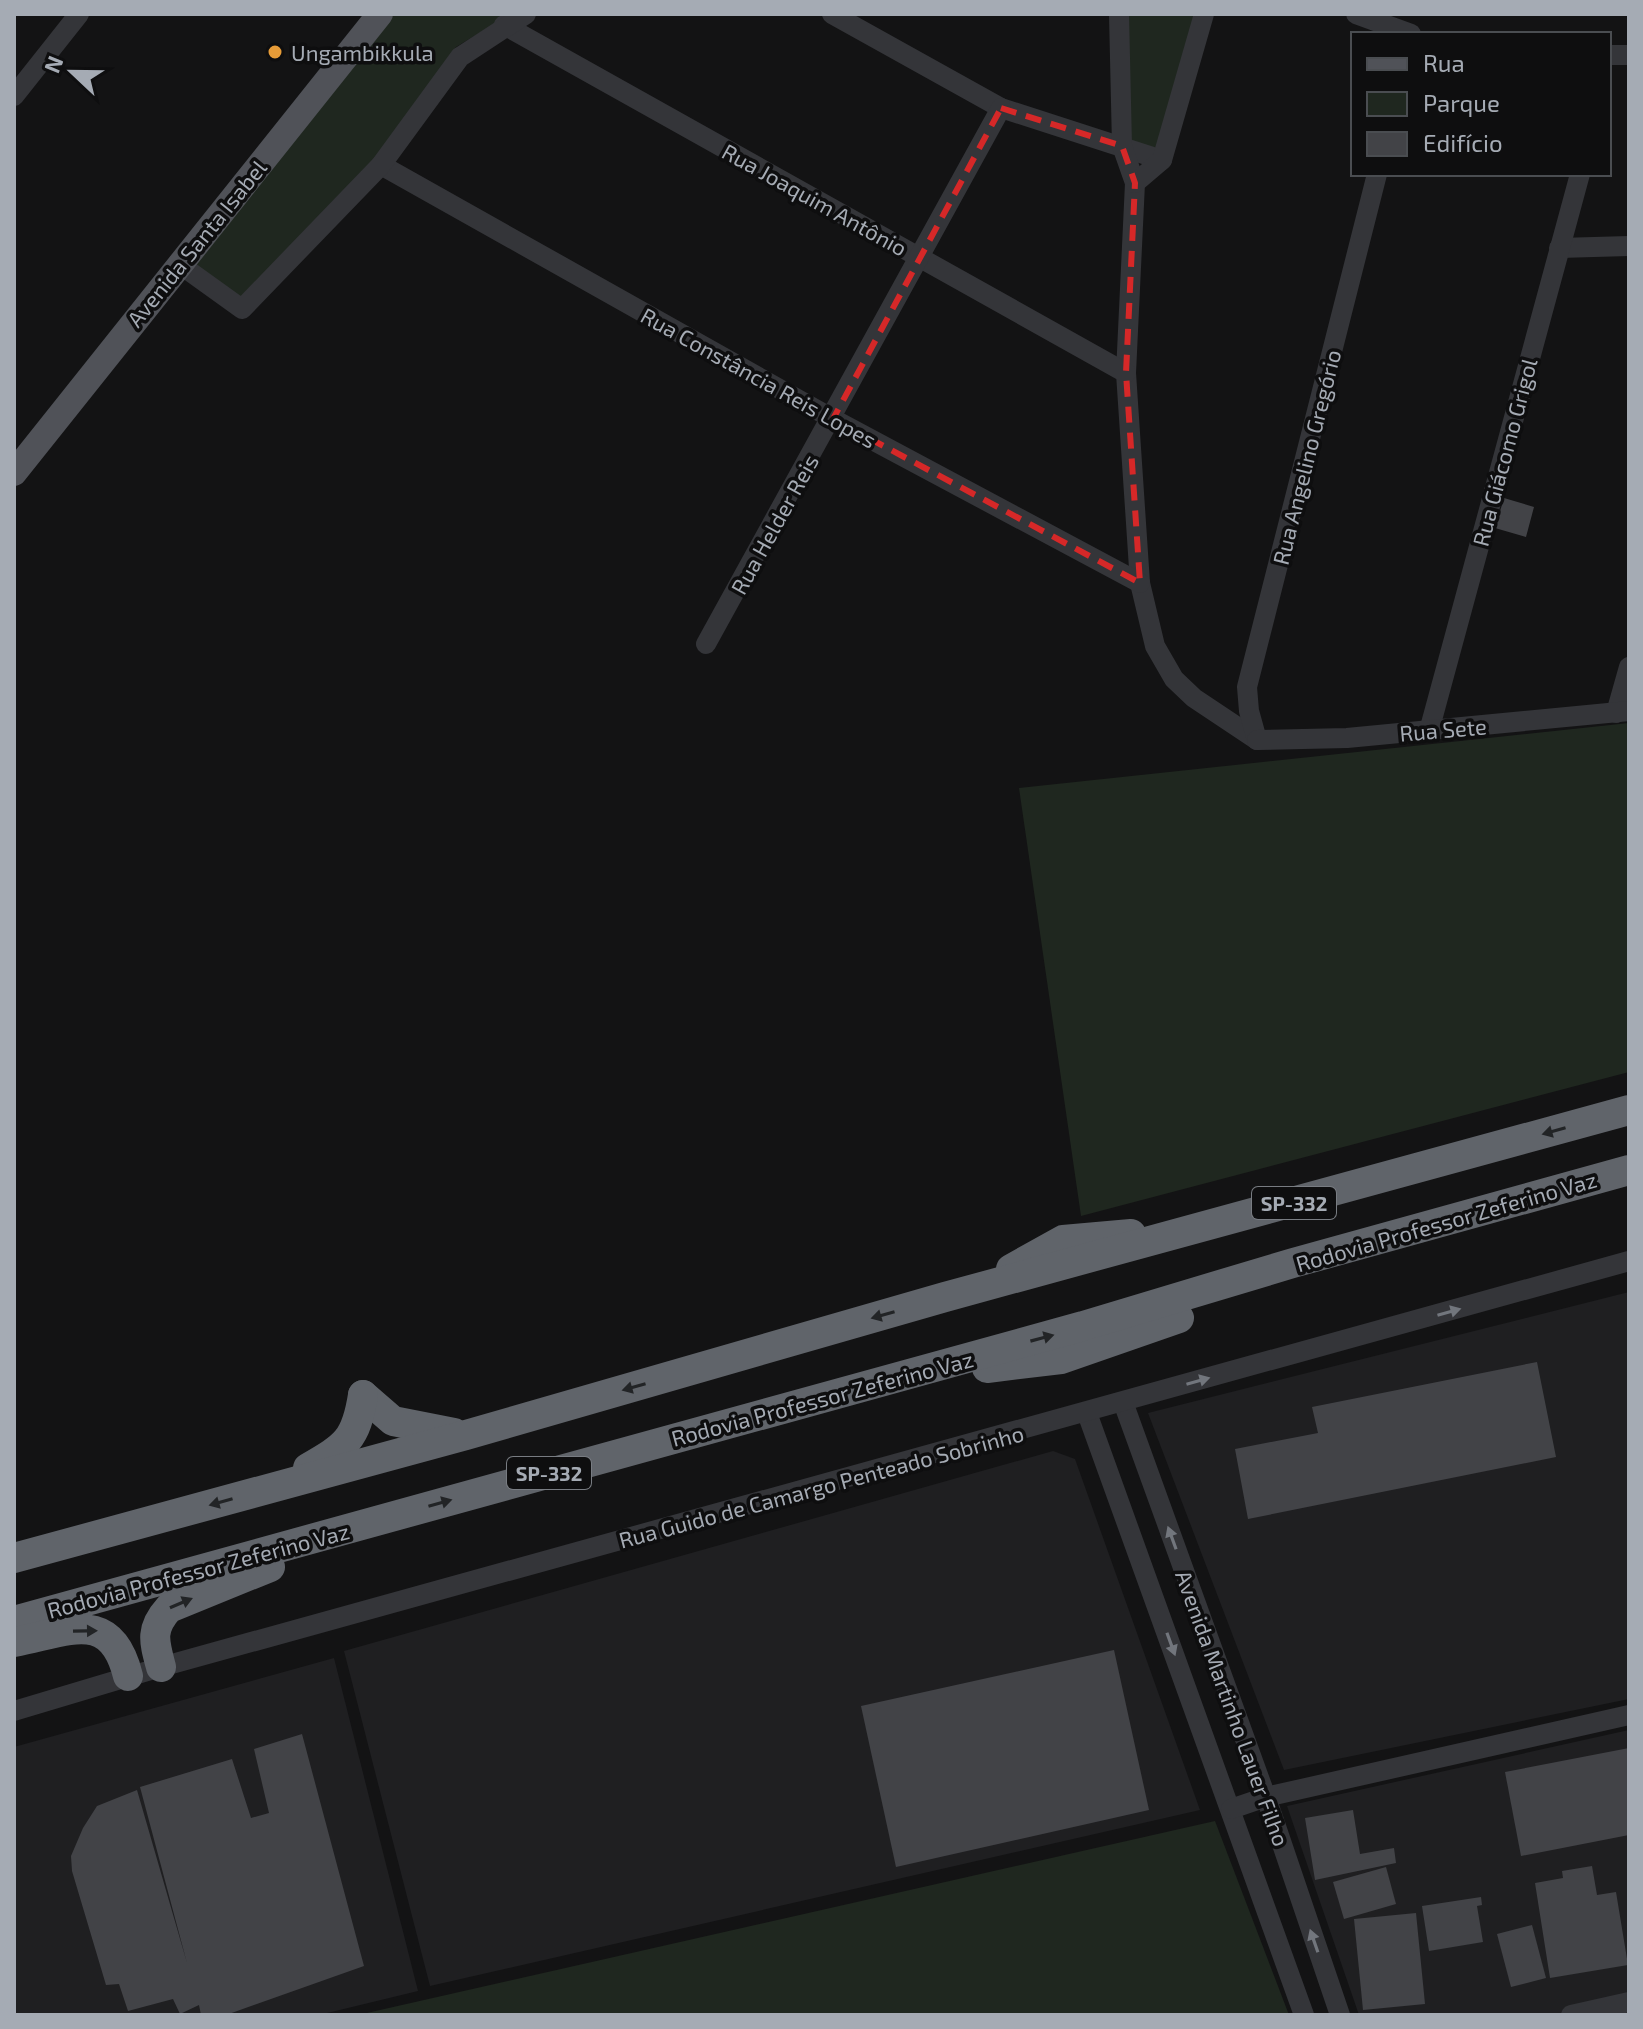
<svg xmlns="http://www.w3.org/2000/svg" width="1643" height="2029" font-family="'Exo 2',sans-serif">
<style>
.built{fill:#1f1f21}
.green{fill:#1f271f}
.building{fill:#424347}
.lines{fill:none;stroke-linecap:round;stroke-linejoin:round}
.minor{stroke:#343539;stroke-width:20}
.major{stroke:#505258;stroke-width:26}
.highway{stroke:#60646a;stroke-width:30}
.oneway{fill:#222426}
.oneway2{fill:#72767d}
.marked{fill:none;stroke:#d62828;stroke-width:6;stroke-dasharray:16 10;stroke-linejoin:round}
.poi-dot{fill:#e79c38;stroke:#0e0e0f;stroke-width:3}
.labels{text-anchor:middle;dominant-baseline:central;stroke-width:7;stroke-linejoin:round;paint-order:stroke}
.shield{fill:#0e0e0f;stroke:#787c82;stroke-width:2}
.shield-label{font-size:20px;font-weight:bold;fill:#a5abb4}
.poi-label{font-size:22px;fill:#a5abb4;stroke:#0e0e0f;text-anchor:start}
.street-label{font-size:22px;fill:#a5abb4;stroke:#0e0e0f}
</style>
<rect width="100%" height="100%" fill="#131314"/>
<g class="built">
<path d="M1629 1292V1699L1284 1770 1148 1413Z"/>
<path d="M1053 1451 1075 1459 1200 1810 430 1986 344 1651Z"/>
<path d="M334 1658 418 1991 319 2015H14V1747Z"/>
<path d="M1629 1730V2015H1359L1287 1806Z"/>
</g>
<g class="green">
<path d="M379 14H511L456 47 374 161 238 300 186 262Z"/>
<path d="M1125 14H1199L1163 153 1126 141Z"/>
<path d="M1629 723V1072L1081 1216 1019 788Z"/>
<path d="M1215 1821 1289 2015H358Z"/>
</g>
<g class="building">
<path d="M1504 498 1534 507 1526 537 1495 528Z"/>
<path d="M1537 1362 1556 1457 1248 1519 1235 1449 1318 1433 1312 1407Z"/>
<path d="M1114 1650 1149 1810 896 1867 861 1706Z"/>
<path d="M302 1734 364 1966 226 2015H201L199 2005 180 2014 173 1999 128 2011 119 1984 106 1985 72 1871 71 1856 83 1828 97 1806 137 1790 187 1963 140 1787 232 1759 251 1818 269 1813 254 1749Z"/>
<path d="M1629 1748V1835L1521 1856 1505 1772Z"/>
<path d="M1353 1810 1360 1854 1394 1848 1396 1863 1315 1880 1305 1818Z"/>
<path d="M1592 1866 1597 1895 1616 1892 1628 1965 1550 1978 1535 1883 1563 1878 1562 1871Z"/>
<path d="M1386 1867 1396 1904 1344 1919 1333 1882Z"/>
<path d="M1481 1897 1482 1905 1477 1906 1483 1942 1429 1951 1422 1906Z"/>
<path d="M1416 1913 1425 2004 1363 2010 1354 1919Z"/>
<path d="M1532 1925 1546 1978 1511 1987 1497 1934Z"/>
</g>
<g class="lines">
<g class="minor">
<path d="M832 14 1001 108 1162 160"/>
<path d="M1119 14 1122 146 1135 183 1126 373 1140 583 1155 646 1174 679 1194 698 1257 740"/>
<path d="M1356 14 1411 34"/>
<path d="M504 25 1126 373"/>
<path d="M1609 55H1629"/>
<path d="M14 96 79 14"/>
<path d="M381 165 833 419 1140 583"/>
<path d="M1135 183 1162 160 1204 14"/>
<path d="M1559 248 1629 246"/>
<path d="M178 263 242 309 381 165 460 57 526 14"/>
<path d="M706 644 1001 108"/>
<path d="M1616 713 1629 667"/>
<path d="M1429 731 1580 174"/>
<path d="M1257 740 1249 711 1247 687 1377 174"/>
<path d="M1257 740 1347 738 1629 711"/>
<path d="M1123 1402 1266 1797 1340 2015"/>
<path d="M1087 1413 1304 2015"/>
<path d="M14 1711 161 1667 1629 1261"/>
<path d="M1231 1809 1266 1797 1629 1715"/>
<path d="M1571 2015 1629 2002"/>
</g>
<path class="major" d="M14 473 380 14"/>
<g class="highway">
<path d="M1011 1269 1063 1240 1131 1234"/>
<path d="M987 1368 1061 1359 1179 1318"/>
<path d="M363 1395 393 1421 454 1433"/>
<path d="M308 1468C346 1446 356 1440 363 1395"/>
<path d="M14 1558 466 1435 945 1297 1629 1110"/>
<path d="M14 1621 1083 1326 1293 1263 1629 1170"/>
<path d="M14 1642C68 1632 111 1607 128 1676"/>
<path d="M161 1667C154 1641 150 1629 169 1608L270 1567"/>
</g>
</g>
<defs><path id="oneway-solid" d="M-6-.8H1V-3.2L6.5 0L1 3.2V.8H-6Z" transform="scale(2)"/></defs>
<g class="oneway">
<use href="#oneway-solid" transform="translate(1554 1131) rotate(164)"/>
<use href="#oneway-solid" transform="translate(883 1315) rotate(164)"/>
<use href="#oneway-solid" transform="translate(1042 1338) rotate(-15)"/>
<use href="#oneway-solid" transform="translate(634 1387) rotate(164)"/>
<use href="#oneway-solid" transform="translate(221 1502) rotate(164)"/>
<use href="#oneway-solid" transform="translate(440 1503) rotate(-16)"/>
<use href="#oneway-solid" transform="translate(181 1603) rotate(-23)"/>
<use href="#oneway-solid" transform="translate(85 1631) rotate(-1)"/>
</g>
<g class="oneway2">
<use href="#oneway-solid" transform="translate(1449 1312) rotate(-16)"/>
<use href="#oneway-solid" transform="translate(1198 1381) rotate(-16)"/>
<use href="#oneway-solid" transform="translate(1172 1538) rotate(-110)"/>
<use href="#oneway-solid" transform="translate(1171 1644) rotate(70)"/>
<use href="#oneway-solid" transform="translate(1314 1941) rotate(-109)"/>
</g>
<path class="marked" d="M1001 108 1122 146 1135 183 1126 373 1140 583 833 419Z"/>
<circle class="poi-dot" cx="275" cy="52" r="8"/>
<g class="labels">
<g class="shield">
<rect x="1252" y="1187" width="84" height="32" rx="6"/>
<rect x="507" y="1457" width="84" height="32" rx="6"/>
</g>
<g class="shield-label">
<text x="1294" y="1203">SP-332</text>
<text x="549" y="1473">SP-332</text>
</g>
<g class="poi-label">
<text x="291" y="52">Ungambikkula</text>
</g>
<g class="street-label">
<text transform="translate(815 199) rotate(29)">Rua Joaquim Antônio</text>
<text transform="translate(196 243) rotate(-51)">Avenida Santa Isabel</text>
<text transform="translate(759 377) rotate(29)">Rua Constância Reis Lopes</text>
<text transform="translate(1504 452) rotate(-75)">Rua Giácomo Grigol</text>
<text transform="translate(1306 457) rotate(-76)">Rua Angelino Gregório</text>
<text transform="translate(774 524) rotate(-61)">Rua Helder Reis</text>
<text transform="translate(1443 729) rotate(-5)">Rua Sete</text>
<text transform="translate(1446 1221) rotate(-16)">Rodovia Professor Zeferino Vaz</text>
<text transform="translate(822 1398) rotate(-15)">Rodovia Professor Zeferino Vaz</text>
<text transform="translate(821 1486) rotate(-15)">Rua Guido de Camargo Penteado Sobrinho</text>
<text transform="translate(198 1570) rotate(-15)">Rodovia Professor Zeferino Vaz</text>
<text transform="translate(1233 1708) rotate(70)">Avenida Martinho Lauer Filho</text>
</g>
</g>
<rect width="1643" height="2029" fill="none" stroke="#a5abb4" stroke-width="32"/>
<rect x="1351" y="32" width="260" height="144" fill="#0e0e0f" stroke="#4a4d51" stroke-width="2"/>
<rect x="1367" y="58" width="40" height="12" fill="#505258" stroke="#4a4d51" stroke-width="2"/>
<text x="1423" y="72" font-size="24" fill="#a5abb4">Rua</text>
<rect x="1367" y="92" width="40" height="24" fill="#1f271f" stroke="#4a4d51" stroke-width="2"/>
<text x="1423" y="112" font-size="24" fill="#a5abb4">Parque</text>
<rect x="1367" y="132" width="40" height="24" fill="#424347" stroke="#4a4d51" stroke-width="2"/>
<text x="1423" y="152" font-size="24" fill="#a5abb4">Edifício</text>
<g transform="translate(72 72) rotate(292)" stroke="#0e0e0f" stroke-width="6" paint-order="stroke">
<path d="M0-6L14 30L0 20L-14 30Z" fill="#a5abb4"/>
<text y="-12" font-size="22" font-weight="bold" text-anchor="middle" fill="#a5abb4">N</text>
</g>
</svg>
